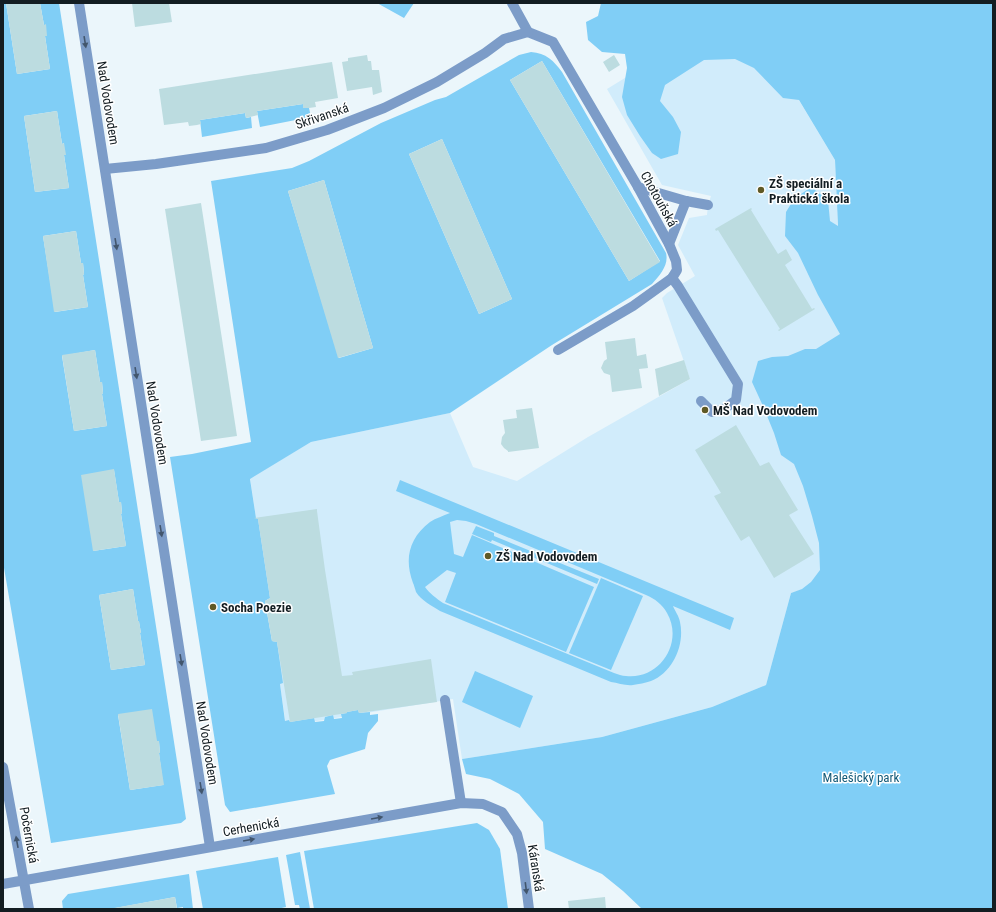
<svg xmlns="http://www.w3.org/2000/svg" width="996" height="912" font-family="'Roboto Condensed',sans-serif">
<style>
.built{fill:#d1ecfb}
.green{fill:#80cef6;fill-rule:evenodd}
.building{fill:#bcdce0}
.lines{fill:none;stroke-linecap:round;stroke-linejoin:round}
.minor{stroke:#7c9cc8;stroke-width:10}
.oneway{fill:#42566d}
.poi-dot{fill:#5f5925;stroke:#fff;stroke-width:1.5}
.labels{text-anchor:middle;dominant-baseline:central;stroke-width:3;stroke-linejoin:round;paint-order:stroke}
.street-label{font-size:13px;fill:#131d22;stroke:#fff}
.poi-label{font-size:13px;font-weight:bold;fill:#131d22;stroke:#fff;text-anchor:start}
.park-label{font-size:13px;fill:#135a78;stroke:#fff}
</style>
<rect width="100%" height="100%" fill="#ebf6fb"/>
<path class="built" d="M742 6 835 160 839 254 847 575 791 593 766 685 712 707 602 737 462 759 453 699 286 726 256 518 250 478 311 442 450 413 473 467 517 481 588 437 690 379 662 298 667 293 695 276 678 245 689 218 707 215 708 205 711 196 662 185 607 89Z"/>
<g class="green">
<path d="M3 3H6L17 74 50 69 45 36H46L45 25H44L40 3H59L186 819 181 823 51 843 3 562ZM57 111 62 144 64 143V155L69 188 35 192 24 116ZM76 231 81 263H83L84 274 83 275 88 307 55 312 43 236ZM95 350 100 382H102L103 393 102 394 107 426 74 431 62 356ZM114 470 119 502H121L122 513 121 514 126 546 93 551ZM133 589 138 621 139 622 141 633H140L145 665 111 670 99 595ZM118 715 157 741 159 742 160 753H159L163 785 130 790Z"/>
<path d="M377 3H414L404 18Z"/>
<path d="M601 3H993V909H642L623 891 602 874 545 849 543 822 519 794 490 779 466 774 462 759 602 737 712 707 766 685 791 593 802 589 811 582 820 570 819 543 812 516 803 486 794 464 781 455 774 433 763 406 752 382 758 361 772 357 788 356 805 349H816L840 334 818 295 798 253 785 236 786 212 794 199 811 187 828 200 830 221 838 226 835 160 799 100 783 98 754 68 735 59 704 60 665 85 660 101 673 117 681 132 678 154 661 159 652 153 640 136 627 115 622 97 627 68 625 54 602 52 588 40 586 22 598 16Z"/>
<path d="M531 52C546 53 554 61 562 72L666 253C669 265 660 275 652 284L552 345 450 413 311 442 250 479 256 518 258 519 270 598 265 601 272 641 277 642 283 683 280 684 285 721 289 720 290 722 314 718 315 722 324 721 325 717 333 715 334 719 342 718 341 714 347 713V712L358 710 359 713 370 712V715L378 714V721L368 733 365 749 330 760 327 766 335 794 230 812 225 805 170 457 192 454 251 442 211 181 292 168 309 161 381 123 435 100 446 97 519 55ZM542 61 660 261 629 281 510 80ZM442 139 512 299 479 314 409 154ZM324 180 373 348 339 358 288 191Z"/>
<path d="M303 104 304 108H309L311 117 260 127 257 111Z"/>
<path d="M245 113 246 118 251 117 252 128 202 137 200 120Z"/>
<path d="M400 480 734 618 730 630 673 606C675 611 679 616 680 622 685 645 673 672 651 681 646 683 638 684 633 685 626 686 618 683 611 682L440 611C432 606 421 600 416 592 415 589 414 585 413 583 404 559 409 538 430 522 436 518 443 516 450 513L396 491ZM457 520 466 521 476 524 646 595C655 599 662 604 667 613 684 642 660 680 626 676 622 676 618 674 614 673L443 603C436 598 430 594 425 587L447 570 456 573 445 602 566 652 594 587 472 535 463 557 454 554 450 522Z"/>
<path d="M476 526 494 533V536L599 579 597 584 492 540 491 542 472 534Z"/>
<path d="M601 578 643 596 611 670 569 653Z"/>
<path d="M475 671 533 696 520 728 462 702Z"/>
<path d="M477 823 489 830 500 849 508 909H314L304 851Z"/>
<path d="M300 852 310 909H300L299 905H295L286 855Z"/>
<path d="M278 857 286 907 277 909H203L196 871Z"/>
<path d="M189 874 193 909H183V907L177 908 175 897 110 909H63L62 901 68 894Z"/>
</g>
<g class="building">
<path d="M6 3H40L44 25 46 24 47 36H45L50 69 17 74Z"/>
<path d="M132 3H169L172 22 135 27Z"/>
<path d="M367 55 368 61H371L372 70H379L382 92 373 95 372 87 347 91 342 62 348 61V58Z"/>
<path d="M614 55 620 65 609 72 603 62Z"/>
<path d="M542 61 660 262 629 281 510 80Z"/>
<path d="M332 62 338 98 315 102 316 107 309 108H303V104L257 111 258 115 246 118 245 113 200 120 201 124 197 125 189 126 188 122 164 125 159 89Z"/>
<path d="M57 111 62 144 64 143 66 155H64L69 188 35 192 24 116Z"/>
<path d="M442 139 512 299 479 314 409 154Z"/>
<path d="M324 180 373 348 338 358 288 191Z"/>
<path d="M201 203 237 436 201 441 165 209Z"/>
<path d="M751 208 752 209 751 210 778 254 786 249 792 260 785 265 812 309 814 308 815 309 779 331 778 330 780 329 718 230 716 231 715 229Z"/>
<path d="M76 231 81 263H83L84 274 83 275 88 307 54 312 43 236Z"/>
<path d="M635 338 637 356 646 354 648 368 639 369 642 388 612 392 610 375 604 373 601 368 604 361 607 359 605 342Z"/>
<path d="M95 350 100 382H102L103 393 102 394 107 426 74 431 62 355Z"/>
<path d="M684 360 690 379 659 396 655 369Z"/>
<path d="M532 408 539 448 508 452V451L504 448 501 444 502 437 505 433 503 420 517 418 516 410Z"/>
<path d="M736 425 760 466 769 462 798 510 789 515 814 554 774 578 749 536 741 541 714 496 721 493 695 450Z"/>
<path d="M114 469 119 502H121L122 513 121 514 126 546 93 551 81 475Z"/>
<path d="M317 509V511L325 570 342 676 353 675 352 672 431 659 437 702 359 713 358 710 347 712V713L290 722 277 642 272 641 265 601 270 598 258 519 254 518Z"/>
<path d="M133 589 138 621H139L141 633H140L145 665 111 670 99 595Z"/>
<path d="M152 709 157 741H159L160 753H159L164 785 130 790 118 714Z"/>
<path d="M175 897 177 909H114V908Z"/>
<path d="M605 897 606 909H569L568 901Z"/>
</g>
<g class="lines">
<g class="minor">
<path d="M79 3 210 847"/>
<path d="M512 3 528 32"/>
<path d="M528 32 553 42 638 187 669 244 676 261 677 270 672 278 633 306 558 350"/>
<path d="M105 169 156 164 266 148 327 130 384 108 437 82 485 53 504 39 528 32"/>
<path d="M638 187 686 201 708 205"/>
<path d="M669 244 686 201"/>
<path d="M672 278 678 286 738 384 736 400 724 409 712 412 701 401"/>
<path d="M445 700 461 803"/>
<path d="M3 767 29 909"/>
<path d="M3 884 461 803 483 804 502 812 517 834 522 853 529 909"/>
</g>
</g>
<defs><path id="oneway-solid" d="M-6-.8H1V-3.2L6.5 0L1 3.2V.8H-6Z"/></defs>
<g class="oneway">
<use href="#oneway-solid" transform="translate(85 42) rotate(81)"/>
<use href="#oneway-solid" transform="translate(116 244) rotate(81)"/>
<use href="#oneway-solid" transform="translate(136 373) rotate(81)"/>
<use href="#oneway-solid" transform="translate(161 531) rotate(81)"/>
<use href="#oneway-solid" transform="translate(181 660) rotate(81)"/>
<use href="#oneway-solid" transform="translate(201 788) rotate(81)"/>
<use href="#oneway-solid" transform="translate(377 818) rotate(-10)"/>
<use href="#oneway-solid" transform="translate(249 840) rotate(-10)"/>
<use href="#oneway-solid" transform="translate(17 842) rotate(-100)"/>
<use href="#oneway-solid" transform="translate(526 888) rotate(83)"/>
</g>
<g class="poi-dot">
<circle cx="761" cy="190" r="4"/>
<circle cx="705" cy="410" r="4"/>
<circle cx="488" cy="556" r="4"/>
<circle cx="213" cy="607" r="4"/>
</g>
<g class="labels">
<g class="street-label">
<text transform="translate(108 103) rotate(81)">Nad Vodovodem</text>
<text transform="translate(322 116) rotate(-19)">Skřivanská</text>
<text transform="translate(659 199) rotate(61)">Chotouňská</text>
<text transform="translate(157 423) rotate(81)">Nad Vodovodem</text>
<text transform="translate(207 743) rotate(81)">Nad Vodovodem</text>
<text transform="translate(251 827) rotate(-10)">Cerhenická</text>
<text transform="translate(29 835) rotate(80)">Počernická</text>
<text transform="translate(536 868) rotate(81)">Káranská</text>
</g>
<g class="poi-label">
<text x="769" y="183">ZŠ speciální a<tspan x="769" dy="15">Praktická škola</tspan></text>
<text x="713" y="410">MŠ Nad Vodovodem</text>
<text x="496" y="556">ZŠ Nad Vodovodem</text>
<text x="221" y="607">Socha Poezie</text>
</g>
<g class="park-label">
<text x="861" y="777">Malešický park</text>
</g>
</g>
<rect width="996" height="912" fill="none" stroke="#131d22" stroke-width="8"/>
</svg>
